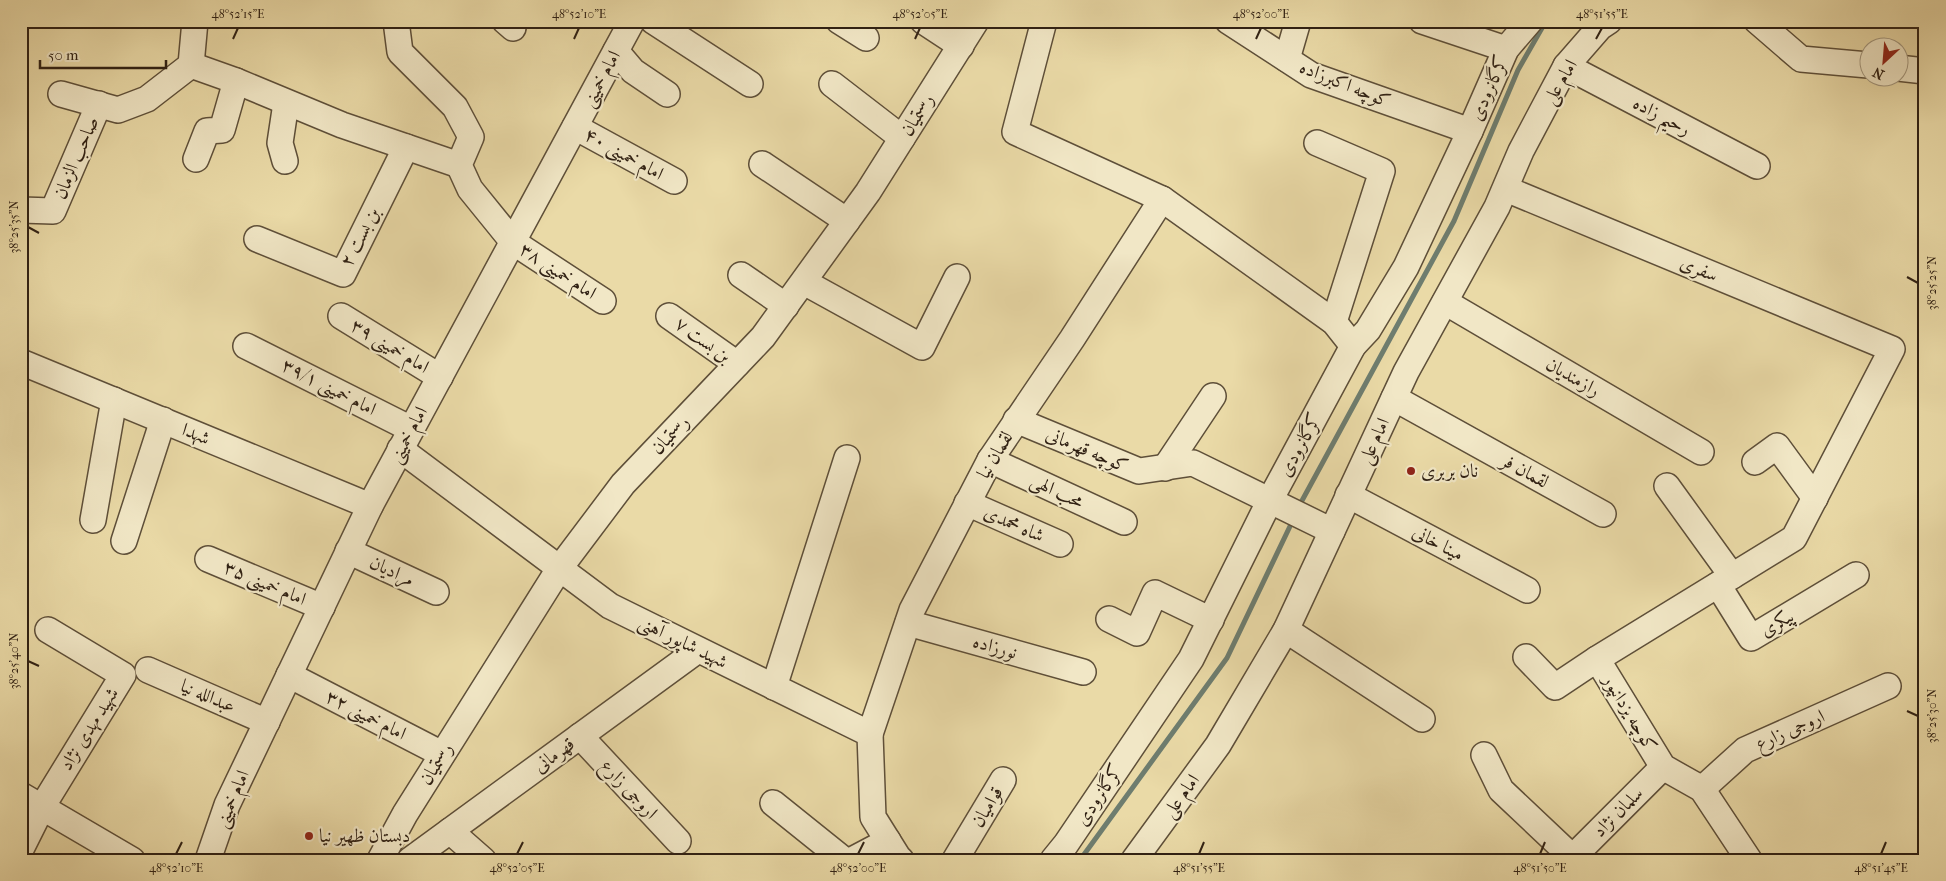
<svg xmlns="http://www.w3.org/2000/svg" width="1946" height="881" font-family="'IM FELL French Canon',Amiri,serif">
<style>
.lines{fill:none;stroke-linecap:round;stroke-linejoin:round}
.stream{stroke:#6e7d6f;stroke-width:5}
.minor-casing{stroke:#5e4f39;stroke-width:28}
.minor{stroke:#f1e7c6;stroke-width:25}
.ticks{fill:none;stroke:#302114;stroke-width:2}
.poi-dot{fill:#8f2418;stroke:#f1e7c6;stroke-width:2}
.labels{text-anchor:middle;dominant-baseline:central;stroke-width:4.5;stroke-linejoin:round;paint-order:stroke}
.street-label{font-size:19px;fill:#302114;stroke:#f1e7c6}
.poi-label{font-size:19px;fill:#302114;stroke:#f1e7c6;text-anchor:start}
.neatline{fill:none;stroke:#302114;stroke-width:2}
.ticks-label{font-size:12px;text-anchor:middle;fill:#302114}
</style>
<rect width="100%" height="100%" fill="#eadaa7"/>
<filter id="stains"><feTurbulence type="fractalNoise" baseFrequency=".004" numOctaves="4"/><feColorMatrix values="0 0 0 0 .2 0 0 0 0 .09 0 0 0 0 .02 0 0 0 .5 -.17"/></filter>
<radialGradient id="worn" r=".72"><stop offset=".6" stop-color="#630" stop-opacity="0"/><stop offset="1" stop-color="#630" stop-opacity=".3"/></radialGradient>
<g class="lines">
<g class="stream">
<path d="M1298 508 1454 221 1518 70 1546 21"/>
<path d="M1080 860 1227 658 1293 520"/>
</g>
<g class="minor-casing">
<g id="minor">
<path d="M396 21 400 52 455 107 471 137 459 165 470 189 513 242 603 301"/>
<path d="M505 21 513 28"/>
<path d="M653 21 750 84"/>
<path d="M839 21 866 38"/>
<path d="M923 21 961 46"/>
<path d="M1044 21 1015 132 1162 199 1334 322 1353 346"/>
<path d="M1228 21 1311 75 1470 131"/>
<path d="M1422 21 1506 49"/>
<path d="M1757 21 1801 59 1868 65"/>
<path d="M616 51 633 71 667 94"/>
<path d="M1287 59 1298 21"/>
<path d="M191 65 236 81 342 125 459 165"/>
<path d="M1566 66 1757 166"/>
<path d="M1898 68 1925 71"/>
<path d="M832 84 902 138"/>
<path d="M61 94 118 110 147 99 191 65 195 21"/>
<path d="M575 127 674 181"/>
<path d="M1317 143 1382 171 1334 322"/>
<path d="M196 159 207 131 222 130 236 81"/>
<path d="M285 161 280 143 286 103"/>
<path d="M762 164 847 221"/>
<path d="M1506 189 1892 349 1794 538 1597 659 1555 687 1526 657"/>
<path d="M21 210 53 211 99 104"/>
<path d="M257 239 343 274 406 147"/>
<path d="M741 275 786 306"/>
<path d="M804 282 922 347 957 277"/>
<path d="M1445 302 1701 452"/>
<path d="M341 316 440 377"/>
<path d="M669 316 737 364"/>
<path d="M246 346 411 429"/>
<path d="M21 362 370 506"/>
<path d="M1394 398 1603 514"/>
<path d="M1016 420 1139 471 1193 463 1332 531"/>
<path d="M400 449 610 606 870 734 873 817 898 857 901 860"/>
<path d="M990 460 1124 522"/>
<path d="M1755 462 1777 446 1815 498"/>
<path d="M1165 468 1213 396"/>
<path d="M1667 486 1732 576"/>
<path d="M1348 495 1527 590"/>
<path d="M967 503 1060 544"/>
<path d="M93 520 114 400"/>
<path d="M124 541 163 420"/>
<path d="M348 551 436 592"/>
<path d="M208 559 322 607"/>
<path d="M1718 585 1751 638 1856 575"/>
<path d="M1109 619 1137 633 1155 593 1211 620"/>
<path d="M908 623 1083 672"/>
<path d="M1286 630 1422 719"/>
<path d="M1597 659 1663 767 1702 789 1749 860"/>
<path d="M148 670 267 722"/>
<path d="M289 675 442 754"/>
<path d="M774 687 847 458"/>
<path d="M870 734 912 610 990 460 1072 339 1162 199"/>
<path d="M580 736 678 841"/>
<path d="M1484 755 1501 790 1573 858"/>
<path d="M1702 789 1745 750 1888 686"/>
<path d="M21 795 132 860"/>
<path d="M773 803 844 860"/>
<path d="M450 831 483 860"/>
<path d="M21 849 42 807 123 675 48 630"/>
<path d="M208 860 227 805 370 506 632 21"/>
<path d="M380 860 405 814 559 569 623 484 763 337 868 192 976 21"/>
<path d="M410 860 698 650"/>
<path d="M852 860 888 841"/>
<path d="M955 860 1003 780"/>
<path d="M1053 860 1066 844 1191 659 1270 500 1353 346 1368 330 1406 267 1470 131 1506 49 1530 21"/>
<path d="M1134 860 1218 745 1286 630 1406 372 1497 207 1521 151 1566 66 1600 27 1609 21"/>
<path d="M1570 860 1663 767"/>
</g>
</g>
<use href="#minor" class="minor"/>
</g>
<path class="ticks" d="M233 39 238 28M574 39 579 28M915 39 920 28M1256 39 1261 28M1596 39 1602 28M28 227 39 233M1907 277 1918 283M28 661 39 666M1907 711 1918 716M176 854 182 842M517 854 523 842M858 854 864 842M1199 854 1204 842M1540 854 1545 842M1881 854 1886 842"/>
<g class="poi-dot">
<circle cx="1411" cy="471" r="5"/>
<circle cx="309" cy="836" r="5"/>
</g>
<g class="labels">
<g class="street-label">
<text transform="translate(601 79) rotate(-62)">امام خمینی</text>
<text transform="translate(1560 82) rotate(-59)">امام علی</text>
<text transform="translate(1345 84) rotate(22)">کوچه اکبرزاده</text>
<text transform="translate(1489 88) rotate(-66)">کرگانرودی</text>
<text transform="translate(917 115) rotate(-58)">رستمیان</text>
<text transform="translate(1662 116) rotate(28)">رحیم زاده</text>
<text transform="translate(624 154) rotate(29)">امام خمینی ۴۰</text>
<text transform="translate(76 158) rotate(-67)">صاحب الزمان</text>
<text transform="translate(360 237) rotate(-62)">بن بست ۲</text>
<text transform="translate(1699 269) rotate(22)">سفری</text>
<text transform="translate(558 271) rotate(33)">امام خمینی ۳۸</text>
<text transform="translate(703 340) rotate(36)">بن بست ۷</text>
<text transform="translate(390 346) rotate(31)">امام خمینی ۳۹</text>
<text transform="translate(1573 377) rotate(30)">رازمندیان</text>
<text transform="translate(329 387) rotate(27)">امام خمینی ۳۹/۱</text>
<text transform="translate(196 434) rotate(22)">شهدا</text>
<text transform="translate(408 435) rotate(-62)">امام خمینی</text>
<text transform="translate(670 435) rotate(-46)">رستمیان</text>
<text transform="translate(1374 441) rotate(-65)">امام علی</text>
<text transform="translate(1300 445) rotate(-61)">کرگانرودی</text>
<text transform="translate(1087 450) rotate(23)">کوچه قهرمانی</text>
<text transform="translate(995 455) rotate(-59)">لقمان نیا</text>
<text transform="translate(1525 471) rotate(29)">لقمان فر</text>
<text transform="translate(1057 491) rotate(25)">محب الهی</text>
<text transform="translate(1014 524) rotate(24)">شاه محمدی</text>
<text transform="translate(1438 543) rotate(28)">مینا خانی</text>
<text transform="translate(392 571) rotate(25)">مرادیان</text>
<text transform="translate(265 583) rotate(23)">امام خمینی ۳۵</text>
<text transform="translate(1777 623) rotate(-31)">پیکری</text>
<text transform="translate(683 642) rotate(26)">شهید شاپور آهنی</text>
<text transform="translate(995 647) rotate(16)">نورزاده</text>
<text transform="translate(208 696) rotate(23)">عبدالله نیا</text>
<text transform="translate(1630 713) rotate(59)">کوچه یزدانپور</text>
<text transform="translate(366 715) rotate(27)">امام خمینی ۳۲</text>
<text transform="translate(89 729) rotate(-58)">شهید مهدی نژاد</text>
<text transform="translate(1790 730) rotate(-24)">اروجی زارع</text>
<text transform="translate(554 755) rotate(-36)">قهرمانی</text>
<text transform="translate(436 764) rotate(-58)">رستمیان</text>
<text transform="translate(629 789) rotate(47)">اروجی زارع</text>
<text transform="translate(1099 795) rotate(-56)">کرگانرودی</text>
<text transform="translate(1181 796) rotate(-54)">امام علی</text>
<text transform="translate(232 799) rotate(-67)">امام خمینی</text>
<text transform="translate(987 807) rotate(-59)">قوامیان</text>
<text transform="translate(1618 812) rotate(-45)">سلمان نژاد</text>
</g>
<g class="poi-label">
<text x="1421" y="471">نان بربری</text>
<text x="319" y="836">دبستان ظهیر نیا</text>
</g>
</g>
<rect width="1946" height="881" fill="none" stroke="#eadaa7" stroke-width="55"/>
<g transform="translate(1884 62) rotate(206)"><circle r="24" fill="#f1e7c6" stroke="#a4987f"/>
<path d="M0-4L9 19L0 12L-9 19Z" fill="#8f2418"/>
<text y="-8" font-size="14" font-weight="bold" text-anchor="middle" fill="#302114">N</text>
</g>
<path d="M40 60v8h126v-8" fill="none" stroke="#302114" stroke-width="2.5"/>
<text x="48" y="60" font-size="15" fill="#302114" stroke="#f1e7c6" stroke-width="4" paint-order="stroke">50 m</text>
<rect x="28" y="28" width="1890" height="826" class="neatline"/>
<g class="ticks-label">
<text x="238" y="18">48°52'15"E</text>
<text x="579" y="18">48°52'10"E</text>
<text x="920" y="18">48°52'05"E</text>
<text x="1261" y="18">48°52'00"E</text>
<text x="1602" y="18">48°51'55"E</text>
<text transform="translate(14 227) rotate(-90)" y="4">38°25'35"N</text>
<text transform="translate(1932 283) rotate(-90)" y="4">38°25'25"N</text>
<text transform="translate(14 661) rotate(-90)" y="4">38°25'40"N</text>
<text transform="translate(1932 716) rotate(-90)" y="4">38°25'30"N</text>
<text x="176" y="872">48°52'10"E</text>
<text x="517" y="872">48°52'05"E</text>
<text x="858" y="872">48°52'00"E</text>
<text x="1199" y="872">48°51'55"E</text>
<text x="1540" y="872">48°51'50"E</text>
<text x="1881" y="872">48°51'45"E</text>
</g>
<rect width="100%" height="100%" filter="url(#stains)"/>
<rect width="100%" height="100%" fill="url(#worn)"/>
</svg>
